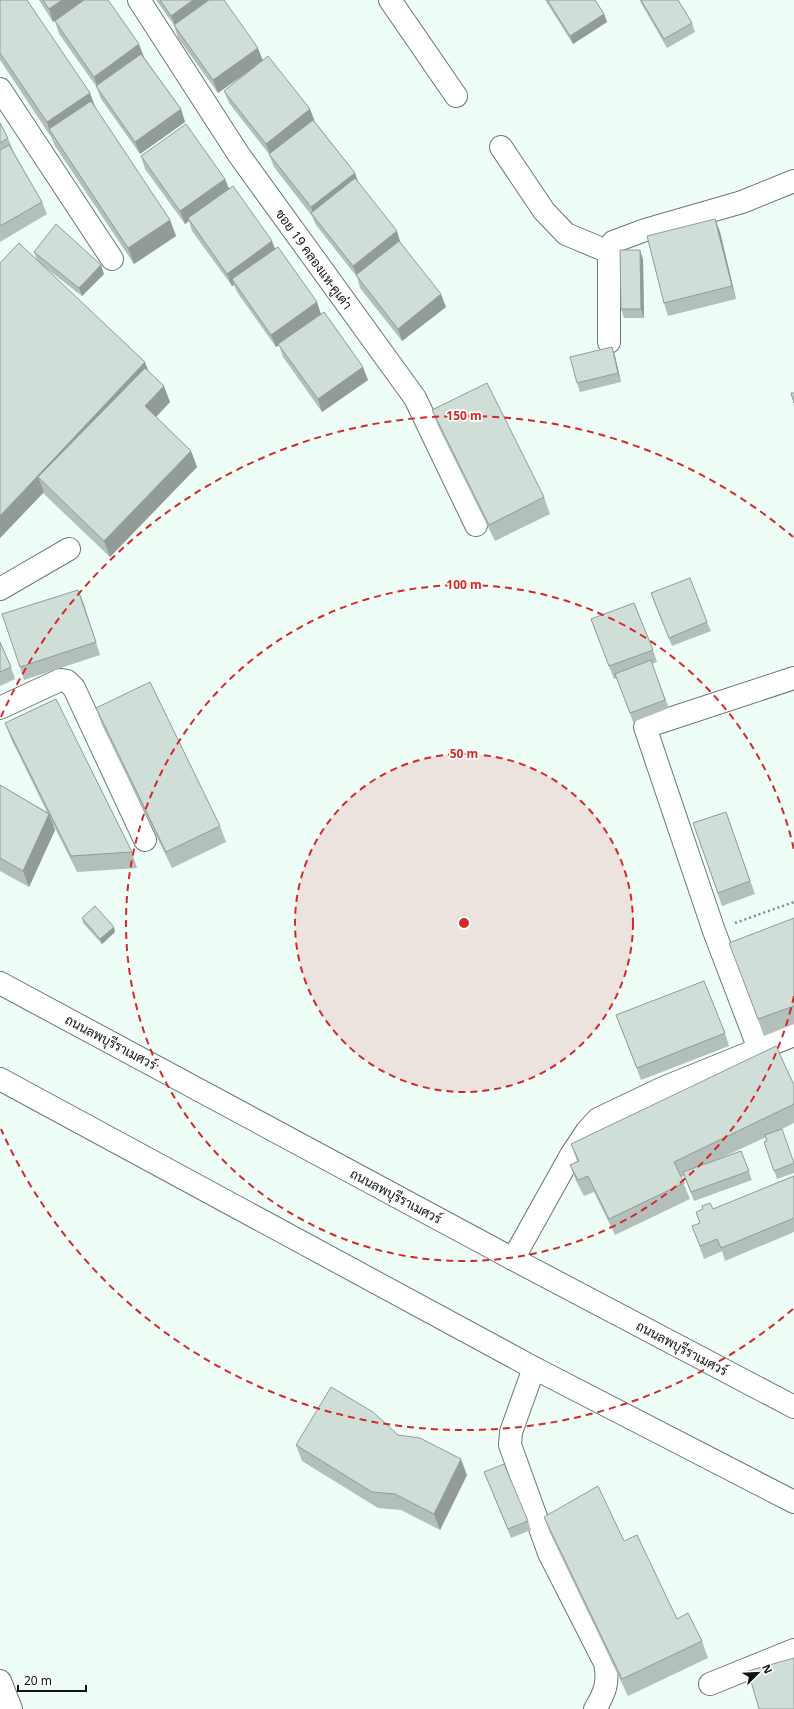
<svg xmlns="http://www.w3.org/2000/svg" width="794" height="1709" font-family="'Noto Sans',Sarabun,sans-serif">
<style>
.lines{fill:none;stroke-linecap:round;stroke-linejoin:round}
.minor-casing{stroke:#6b7772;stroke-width:24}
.major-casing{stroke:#6b7772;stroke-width:24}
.path{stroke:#808a86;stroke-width:2.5;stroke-dasharray:2 3;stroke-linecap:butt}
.minor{stroke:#fff;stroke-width:22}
.major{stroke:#fff;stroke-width:22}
.wall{fill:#b3bfba}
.shaded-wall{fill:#929b97}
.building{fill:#d0ded8;stroke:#929b97}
.ring{fill:none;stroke:#d62828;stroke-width:2;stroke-dasharray:7 5}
.labels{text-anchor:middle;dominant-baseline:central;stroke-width:3.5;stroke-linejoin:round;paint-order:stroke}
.street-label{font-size:13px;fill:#0f1412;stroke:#fff}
.centre{fill:#d62828;stroke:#fff;stroke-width:2}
.ring-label{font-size:12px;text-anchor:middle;font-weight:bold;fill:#d62828;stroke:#fff;stroke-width:3.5;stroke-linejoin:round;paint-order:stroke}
</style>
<rect width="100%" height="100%" fill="#effdf7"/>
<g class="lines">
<g class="minor-casing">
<g id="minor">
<path d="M139 0 239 155 415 398 476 525"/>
<path d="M390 0 456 96"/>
<path d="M0 89 112 259"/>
<path d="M501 147 544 211 566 234 609 252"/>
<path d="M609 342V252L613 242 645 230 742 202 794 181"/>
<path d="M0 589 69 549"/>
<path d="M0 708 60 680 67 681 74 688 145 840"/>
<path d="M759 1049 794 1035"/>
<path d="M513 1259 571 1155 587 1131 598 1119 663 1088 759 1049 714 931 645 727 794 678"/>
<path d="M534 1368 511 1432 510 1445 549 1553 605 1663C609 1682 605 1693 595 1709"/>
<path d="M0 1681 11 1709"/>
<path d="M710 1684 794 1650"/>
</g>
</g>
<g class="major-casing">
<g id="major">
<path d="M0 983 513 1259 794 1407"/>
<path d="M0 1079 534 1368 794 1502"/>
</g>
</g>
<path class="path" d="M735 923 794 902"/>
<use href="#minor" class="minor"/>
<use href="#major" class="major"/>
</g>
<g class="wall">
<path d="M0 0 90 93 95 107 170 220 176 236 134 264 55 146 51 137 0 60Z"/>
<path d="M39 0H84L53 22Z"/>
<path d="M156 0H224L263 60 315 122 355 173 358 182 446 307 402 341 360 288 357 277 316 225 312 216 274 167 269 154 229 103 224 91 254 67 218 93 178 38 174 25Z"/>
<path d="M545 0H595L604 14 607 22 573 44Z"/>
<path d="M640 0H678L692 23 695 32 667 48 641 3Z"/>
<path d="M55 21 144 57 181 109 185 122 140 154 101 99 96 86 59 34Z"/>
<path d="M0 123 8 138 13 150V151L42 202 47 214 0 242Z"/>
<path d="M141 156 229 189 317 302 321 314 368 380 322 412 283 357 279 345 276 347 237 292 234 285 232 286 192 231 189 221 185 224 145 169Z"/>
<path d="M715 219 720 232 736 299 668 316 664 303Z"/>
<path d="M34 252 104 274 82 296 42 265 148 370 170 402 156 417 191 451 197 467 110 557 44 494V492L0 538V263L37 260Z"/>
<path d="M643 259 644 318H624L621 309Z"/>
<path d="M612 347 615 356 621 382 580 392 577 383Z"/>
<path d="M432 410 544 497 550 514 495 541 438 426Z"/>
<path d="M83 602 100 655 24 680 20 667Z"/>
<path d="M654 602 707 622 711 631 672 646Z"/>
<path d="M591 619 653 650 657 662 652 664 669 708 633 722 617 678 614 679Z"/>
<path d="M0 642 11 667 15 679 0 686Z"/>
<path d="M96 708 220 826 226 842 172 868 102 725Z"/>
<path d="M5 723 132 852 137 868 77 872 53 824 55 830 29 887 0 871V785L47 812 11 739Z"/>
<path d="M726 812 755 894 722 906 693 823Z"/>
<path d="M82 918 115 932 102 944 83 923Z"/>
<path d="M794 918V1024L764 1036 735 959Z"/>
<path d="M616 1015 725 1033 729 1046 641 1080Z"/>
<path d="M794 1085V1123L776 1132 794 1162V1173L777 1179 764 1142 767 1141 766 1137 721 1158 741 1151 752 1180 694 1201 684 1176 681 1177 690 1199 615 1235 594 1192 584 1196 576 1181 570 1165 577 1161 571 1144Z"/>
<path d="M794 1176V1232L725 1261 722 1251 704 1259 692 1226 700 1223 696 1212 713 1209Z"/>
<path d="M398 1435 467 1475 440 1530 401 1510 378 1508 302 1461 296 1445Z"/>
<path d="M484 1472 528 1521 531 1530 511 1538Z"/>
<path d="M544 1517 624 1541 677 1619 702 1641 708 1658 628 1696 550 1533Z"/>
</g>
<g class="shaded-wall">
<path d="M62 0H84L53 22 49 9Z"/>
<path d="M193 0H215L176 28 171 16Z"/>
<path d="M604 14 607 22 573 44 570 36Z"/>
<path d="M139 44 144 57 98 89 94 77Z"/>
<path d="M258 48 263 61 218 93 213 80Z"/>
<path d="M90 93 96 109 50 132 47 122Z"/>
<path d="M181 109 185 122 140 154 135 142Z"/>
<path d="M310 109 315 122 271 156 266 144Z"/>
<path d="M355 173 359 185 314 216 311 207Z"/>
<path d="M225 179 230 191 188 218 189 221 185 224 180 211Z"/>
<path d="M715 219 720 232 736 299 732 286Z"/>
<path d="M170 220 176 236 134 264 128 248Z"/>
<path d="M397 231 401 244 357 276 353 266Z"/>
<path d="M272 241 277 254 232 279 234 285 232 286 227 274Z"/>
<path d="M640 250 643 259 644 318 641 309Z"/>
<path d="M101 265 104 274 82 296 79 288Z"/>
<path d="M441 294 446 307 402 341 398 329Z"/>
<path d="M317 302 321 315 276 347 271 335Z"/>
<path d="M612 347 615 356 621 382 618 373Z"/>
<path d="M145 362 151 378 38 477 44 492 0 538V516Z"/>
<path d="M363 367 368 380 322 412 318 399Z"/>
<path d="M164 386 170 402 151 422 145 406Z"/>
<path d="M191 451 197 467 110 557 104 541Z"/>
<path d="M78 590 83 602 100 655 96 642Z"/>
<path d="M49 814 55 830 29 887 23 871Z"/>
<path d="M114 927 115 932 102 944 100 939Z"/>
<path d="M461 1459 467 1475 440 1530 434 1514Z"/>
</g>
<g class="building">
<path d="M0 0H27L90 93 47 122 0 53Z"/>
<path d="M43 0H62L49 9Z"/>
<path d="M84 0H108L139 44 94 77 55 21Z"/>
<path d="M160 0H193L171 16Z"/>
<path d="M209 0H224L258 48 213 80 174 25Z"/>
<path d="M550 0H595L604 14 570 36 548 1Z"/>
<path d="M641 0H678L692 23 664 39Z"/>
<path d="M141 54 181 109 135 142 96 86Z"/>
<path d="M268 56 310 109 266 144 224 91Z"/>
<path d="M91 101 170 220 128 248 49 129Z"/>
<path d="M313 120 355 173 311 207 269 154Z"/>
<path d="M0 123 8 138 0 143Z"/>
<path d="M186 124 225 179 180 211 141 156Z"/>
<path d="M9 145 42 202 0 226V150Z"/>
<path d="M355 178 397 231 353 266 311 213Z"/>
<path d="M233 186 272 241 227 274 188 218Z"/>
<path d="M715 219 732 286 664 303 647 236Z"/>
<path d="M56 224 101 265 79 288 34 252Z"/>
<path d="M399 241 441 294 398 329 356 275Z"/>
<path d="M19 243 145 362 0 516V263Z"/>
<path d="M278 247 317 302 271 335 232 279Z"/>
<path d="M620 250H640L641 309H621Z"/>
<path d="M324 312 363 367 318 399 278 344Z"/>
<path d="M612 347 618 373 577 383 570 357Z"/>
<path d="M145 368 164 386 145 406 191 451 104 541 38 477Z"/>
<path d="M487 383 544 497 489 525 432 410Z"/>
<path d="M791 393H794V403Z"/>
<path d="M690 578 707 622 669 638 651 593Z"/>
<path d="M78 590 96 642 20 667 2 614Z"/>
<path d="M634 603 653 650 609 666 591 619Z"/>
<path d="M0 642 11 667 0 672Z"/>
<path d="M651 660 665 700 630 713 615 674Z"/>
<path d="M150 682 220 826 166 852 96 708Z"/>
<path d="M56 699 132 852 71 856 5 723Z"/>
<path d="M0 785 49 814 23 871 0 858Z"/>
<path d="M726 812 750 881 718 893 693 823Z"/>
<path d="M95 906 114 927 100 939 82 918Z"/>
<path d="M794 918V1006L758 1019 729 943Z"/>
<path d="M704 981 725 1033 637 1068 616 1015Z"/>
<path d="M776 1046 794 1085V1104L674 1162 684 1183 609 1219 588 1176 578 1180 570 1165 579 1161 571 1144Z"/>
<path d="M782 1129 794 1163 774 1171 764 1142 767 1141 765 1135Z"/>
<path d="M741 1151 749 1171 691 1192 683 1172Z"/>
<path d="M794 1176V1218L721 1248 717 1239 700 1246 692 1226 700 1223 696 1212 703 1209 702 1206 710 1203 713 1209Z"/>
<path d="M331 1387 373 1412 398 1435 420 1438 461 1459 434 1514 395 1494 372 1492 296 1445Z"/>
<path d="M504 1464 528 1521 508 1529 484 1472Z"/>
<path d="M598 1486 624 1541 637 1535 677 1619 688 1613 702 1641 622 1679 544 1517Z"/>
<path d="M794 1658V1709H759L748 1671Z"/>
</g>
<circle cx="464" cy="923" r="169" fill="#d62828" fill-opacity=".12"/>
<g class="ring">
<circle cx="464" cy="923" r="169"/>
<path d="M794 996A338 338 0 1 1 794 850"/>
<path d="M793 1309A507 507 0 0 1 1 1129M1 717A507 507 0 0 1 793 537"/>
</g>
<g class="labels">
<g class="street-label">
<text transform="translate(314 259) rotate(54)">ซอย 19 คลองแห-คูเต่า</text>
<text transform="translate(111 1042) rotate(28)">ถนนลพบุรีราเมศวร์</text>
<text transform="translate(396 1196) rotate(28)">ถนนลพบุรีราเมศวร์</text>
<text transform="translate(682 1348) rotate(28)">ถนนลพบุรีราเมศวร์</text>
</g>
</g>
<circle cx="464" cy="923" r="6" class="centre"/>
<g class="ring-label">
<text x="464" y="420">150 m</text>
<text x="464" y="589">100 m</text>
<text x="464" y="758">50 m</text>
</g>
<g transform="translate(758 1673) rotate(66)" stroke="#ffffff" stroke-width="3" paint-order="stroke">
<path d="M0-3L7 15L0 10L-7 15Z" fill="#0f1412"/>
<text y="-6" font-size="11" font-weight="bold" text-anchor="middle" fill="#0f1412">N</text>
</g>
<path d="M18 1685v6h68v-6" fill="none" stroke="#0f1412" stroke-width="2"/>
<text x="24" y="1685" font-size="12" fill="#0f1412" stroke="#ffffff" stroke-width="3" paint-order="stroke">20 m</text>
</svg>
